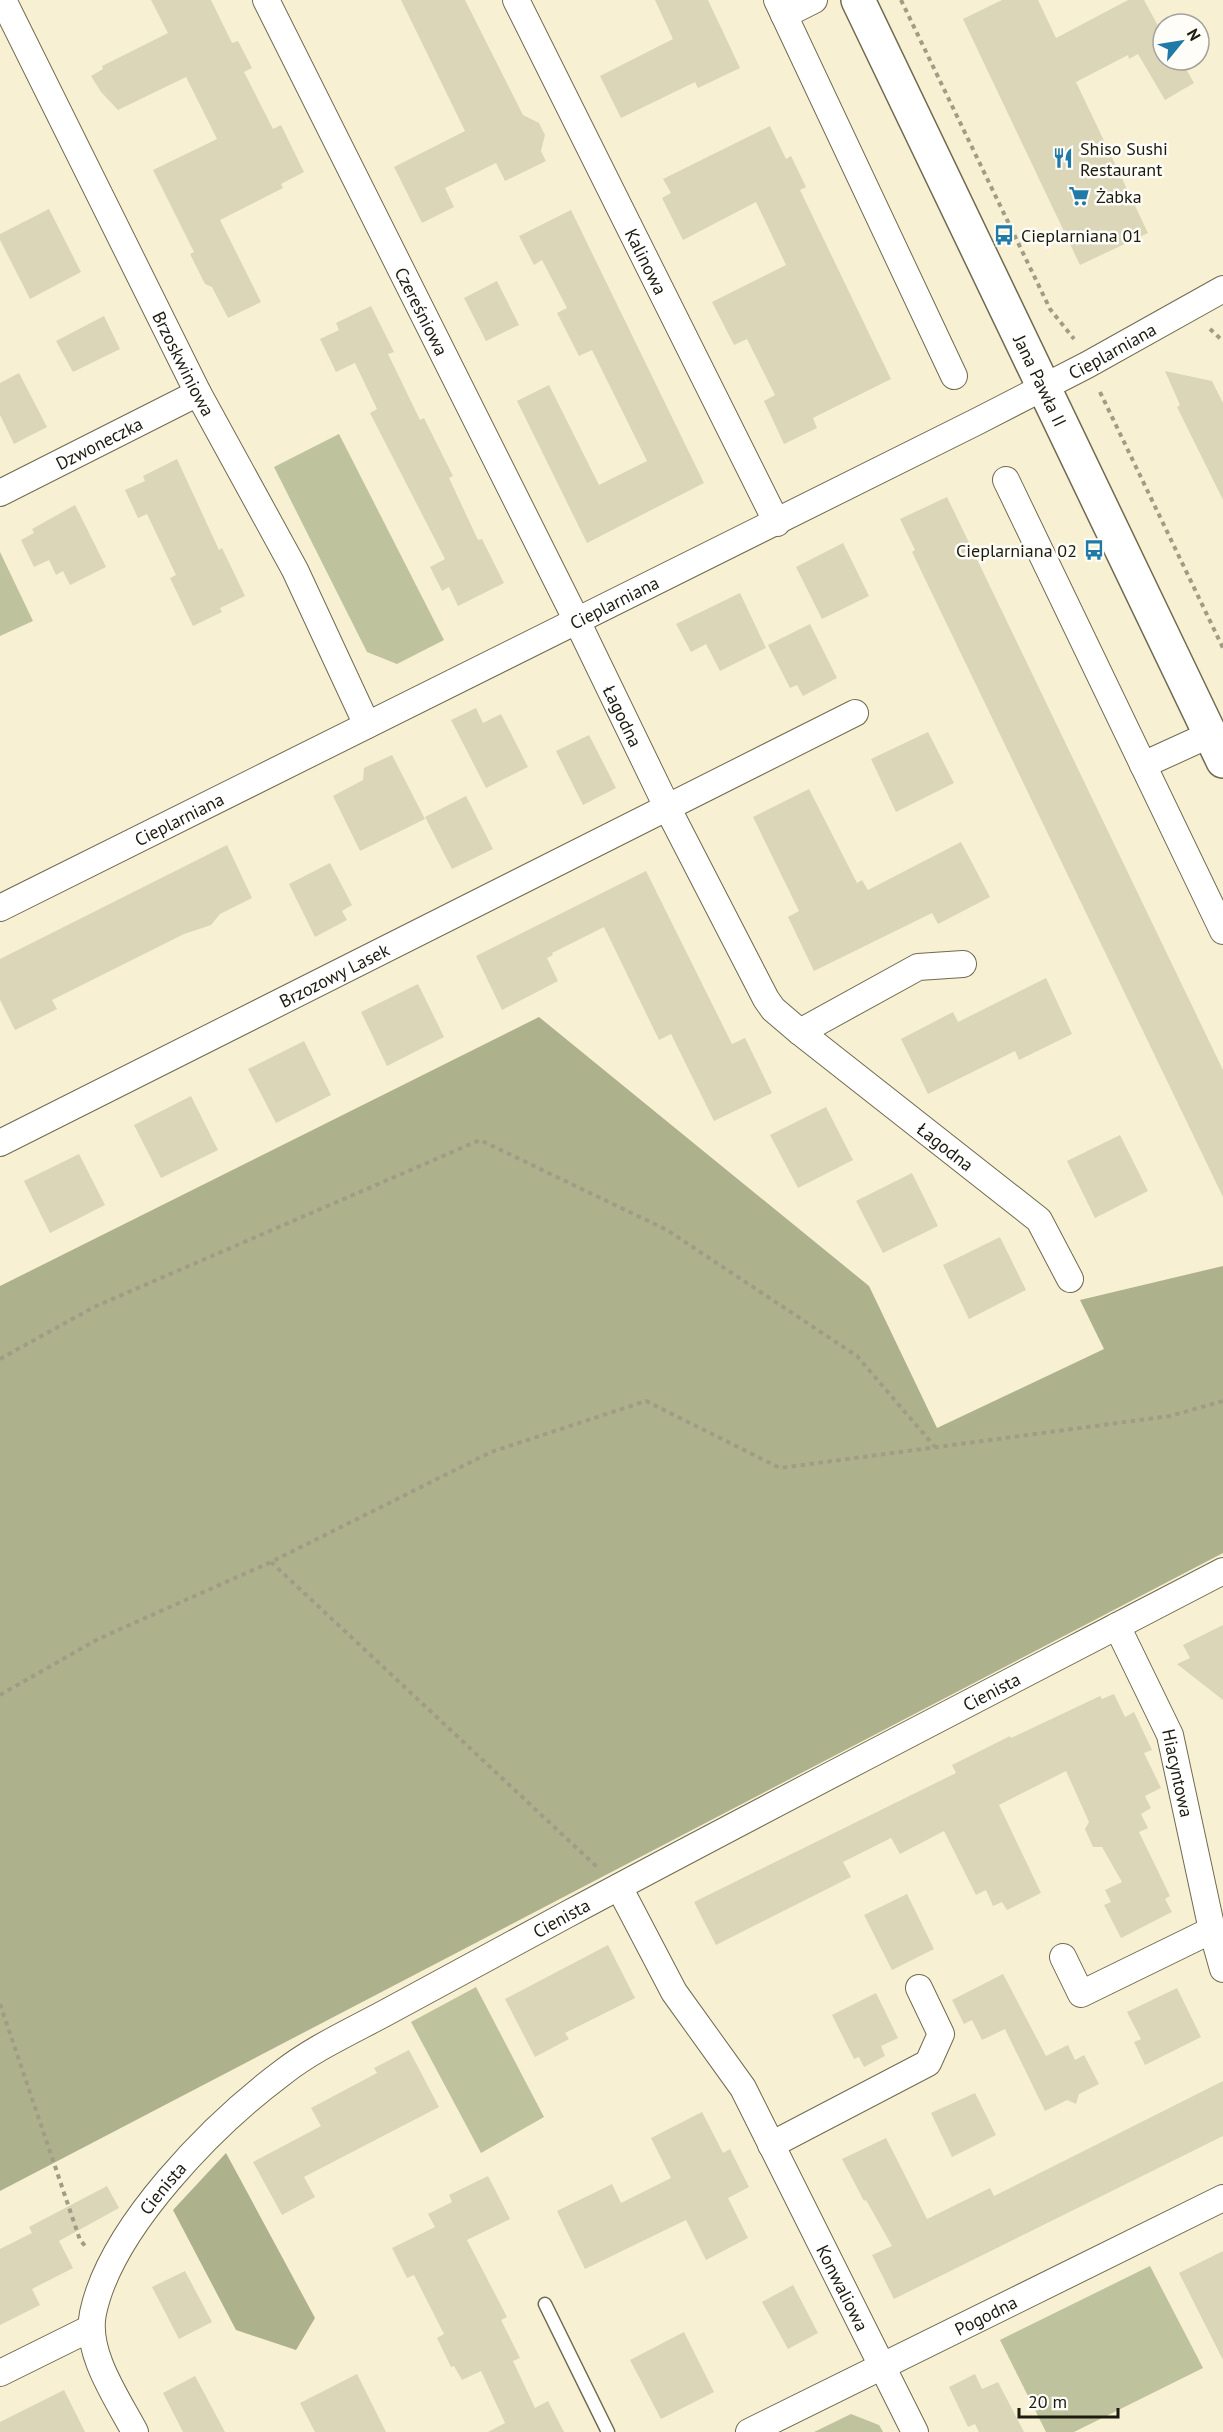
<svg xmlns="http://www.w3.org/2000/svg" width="1223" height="2432" font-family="'PT Sans',sans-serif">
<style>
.green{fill:#bec39d}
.forest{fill:#adb28c}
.building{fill:#dcd6b9}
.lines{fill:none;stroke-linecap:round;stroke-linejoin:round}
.lane-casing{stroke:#706a50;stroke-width:15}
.street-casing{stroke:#706a50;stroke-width:28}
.secondary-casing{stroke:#706a50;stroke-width:36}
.path{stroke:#a19c86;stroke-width:4;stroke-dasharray:4.5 4.5;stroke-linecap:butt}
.lane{stroke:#fff;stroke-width:12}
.street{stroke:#fff;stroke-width:26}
.secondary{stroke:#fff;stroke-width:33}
.labels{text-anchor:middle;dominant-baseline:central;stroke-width:5;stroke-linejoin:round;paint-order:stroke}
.poi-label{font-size:18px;fill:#1d1b10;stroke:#fefdf7;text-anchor:start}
.street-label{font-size:18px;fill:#1d1b10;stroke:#fefdf7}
</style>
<rect width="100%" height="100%" fill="#f7f0d2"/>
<g class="green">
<path d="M339 434 444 640 397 664 367 652 274 467Z"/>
<path d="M0 552 33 621 0 636Z"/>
<path d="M476 1987 544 2117 481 2153 411 2022Z"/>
<path d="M1150 2266 1203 2368 1074 2432H1046L1000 2340Z"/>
<path d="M851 2414 879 2425 883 2432H814Z"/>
</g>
<g class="forest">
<path d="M539 1017 869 1286 937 1428 1104 1349 1080 1300 1223 1266V1553L0 2191V1286Z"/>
<path d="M226 2153 315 2318 296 2350 236 2330 173 2210Z"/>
</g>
<g class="building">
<path d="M151 0H211L232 43 238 41 252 68 244 72 273 129 281 125 304 172 281 184 283 188 220 220 261 302 228 318 212 287 205 284 190 254 194 252 153 170 217 139 186 77 118 110 101 92 91 76 103 69 102 66 168 33Z"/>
<path d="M401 0H465L523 115 539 123 545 135 541 151 546 161 505 181 496 163 445 188 454 207 422 223 394 167 465 131Z"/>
<path d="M655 0H708L740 68 698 88 695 82 621 118 600 76 673 39Z"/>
<path d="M1002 0H1038L1056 38 1128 0H1144L1163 35V60H1176L1177 62 1181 60 1194 83 1165 100 1138 54 1129 59 1128 55 1076 82 1148 233 1080 265 963 19Z"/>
<path d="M770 126 786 159 791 156 806 187 800 190 891 379 813 418 817 428 784 444 764 401 775 395 747 339 734 345 712 302 786 265 756 202 683 240 662 198 671 193 663 179Z"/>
<path d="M49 209 81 272 30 299 0 240V234Z"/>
<path d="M571 210 704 483 587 543 517 401 549 385 599 485 647 461 592 350 579 356 557 313 567 308 542 260 534 265 519 236Z"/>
<path d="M497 281 519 325 486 341 464 298Z"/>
<path d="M371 306 394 352 388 354 420 420 424 418 453 476 449 478 478 540 482 539 504 583 458 606 449 587 442 591 430 567 445 559 370 413 377 409 355 363 336 372 320 339 339 330 336 323Z"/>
<path d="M104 316 120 349 73 372 56 341Z"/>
<path d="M1165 371 1212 381 1223 403V500L1177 407 1180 405Z"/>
<path d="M19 373 47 427 14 444 0 415V383Z"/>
<path d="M177 459 219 550 222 548 245 596 220 608 222 612 193 626 170 578 176 575 147 514 138 518 125 490 145 481 143 476Z"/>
<path d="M947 497 1223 1070V1197L912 552 915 550 900 519Z"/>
<path d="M75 505 106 567 70 585 63 571 56 575 49 560 34 567 21 540 34 533 32 529Z"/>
<path d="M843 543 869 596 822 619 796 567Z"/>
<path d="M740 593 766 648 720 671 706 644 691 652 676 624Z"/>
<path d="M810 624 837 678 803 696 797 685 790 688 768 645Z"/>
<path d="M476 708 483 723 501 714 528 767 486 788 451 720Z"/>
<path d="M928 732 954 783 896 812 871 759Z"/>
<path d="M589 735 616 788 583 805 556 751Z"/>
<path d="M392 755 425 819 360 851 333 796 363 780 364 768Z"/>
<path d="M809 789 857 883 862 880 868 890 961 842 990 897 938 924 932 913 814 971 788 917 799 911 753 817Z"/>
<path d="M466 796 493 849 452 869 425 817Z"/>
<path d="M227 845 252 898 220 914 211 925 184 934 52 1000 57 1009 15 1030 0 1000V959Z"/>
<path d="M330 863 352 905 342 911 347 920 315 937 289 884Z"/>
<path d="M646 871 732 1044 745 1038 772 1093 714 1121 671 1034 659 1040 604 927 552 953 553 955 547 958 558 981 502 1010 476 956Z"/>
<path d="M1046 978 1072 1034 1019 1060 1015 1051 928 1094 901 1039 953 1012 958 1022Z"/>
<path d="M418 984 444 1037 387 1066 361 1012Z"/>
<path d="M304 1041 331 1095 276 1123 248 1069Z"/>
<path d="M191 1096 218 1150 161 1178 134 1125Z"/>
<path d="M826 1107 853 1160 798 1188 770 1135Z"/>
<path d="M1120 1135 1148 1191 1095 1218 1067 1161Z"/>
<path d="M79 1154 105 1205 50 1233 24 1181Z"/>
<path d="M912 1173 938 1226 883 1253 856 1201Z"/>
<path d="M1000 1237 1026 1290 969 1319 943 1265Z"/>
<path d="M1223 1625V1700L1177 1664 1190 1658 1183 1645Z"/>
<path d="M1114 1694 1125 1717 1134 1712 1152 1750 1144 1753 1161 1788 1145 1796 1151 1808 1141 1814 1148 1828 1139 1832 1170 1896 1165 1899 1172 1912 1121 1938 1104 1905 1111 1902 1105 1890 1122 1882 1102 1847H1093L1085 1829 1089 1822 1066 1771 999 1805 1041 1893 1007 1910 1002 1902 993 1906 986 1890 976 1895 944 1831 900 1854 891 1838 843 1862 851 1877 716 1945 694 1902 956 1773 952 1765 1010 1736 1011 1738 1100 1696 1102 1699Z"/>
<path d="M907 1894 934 1949 892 1970 864 1915Z"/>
<path d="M608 1945 635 1998 565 2033 569 2039 535 2057 505 1999Z"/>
<path d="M1003 1974 1046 2056 1068 2045 1075 2060 1084 2055 1099 2084 1079 2094 1076 2104 1067 2100 1045 2111 1005 2029 982 2040 972 2020 964 2024 952 2000Z"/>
<path d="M1177 1988 1201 2037 1145 2065 1134 2042 1141 2039 1127 2012Z"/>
<path d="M876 1993 898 2038 881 2046 885 2056 864 2067 859 2057 854 2059 832 2015Z"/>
<path d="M409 2050 439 2107 304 2177 315 2197 282 2215 253 2162 321 2126 311 2108 377 2073 374 2068Z"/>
<path d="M1223 2081V2136L894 2299 872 2255 892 2246 866 2200 864 2201 842 2159 886 2138 927 2219 990 2188 994 2196Z"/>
<path d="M975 2093 996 2135 952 2157 931 2113Z"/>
<path d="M702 2112 723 2153 730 2149 749 2187 728 2198 748 2238 706 2260 686 2220 585 2269 557 2211 612 2184 621 2203 671 2178 651 2138Z"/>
<path d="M488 2176 510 2219 467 2240 507 2317 501 2320 520 2358 513 2361 535 2408 548 2401 564 2432H488L505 2423 481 2371 462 2380 454 2366 451 2367 437 2338 444 2334 414 2275 407 2278 392 2248 435 2227 428 2214 452 2202 449 2195Z"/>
<path d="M107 2186 119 2208 59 2241 73 2268 32 2289 40 2305 0 2325V2249L32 2233 29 2227Z"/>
<path d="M1223 2251V2360L1179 2273Z"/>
<path d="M185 2271 212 2322 179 2339 152 2287Z"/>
<path d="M793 2285 818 2333 788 2349 762 2302Z"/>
<path d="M684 2332 714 2392 661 2419 630 2360Z"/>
<path d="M357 2374 386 2432H315L300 2403Z"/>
<path d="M975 2374 982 2389 998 2382 1024 2432H979L975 2424 968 2427 949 2387Z"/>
<path d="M195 2376 225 2432H183L163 2393Z"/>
<path d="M64 2390 85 2432H0V2422Z"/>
</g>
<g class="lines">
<g class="lane-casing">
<path id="lane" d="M545 2304 608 2432"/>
</g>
<g class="street-casing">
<g id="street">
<path id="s1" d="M3 0 198 393 295 570 367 725"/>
<path id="s2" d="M266 0 577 621 668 809 766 999 773 1009 800 1032 1039 1220 1070 1279"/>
<path id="s3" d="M516 0 777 523"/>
<path d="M777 0 954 376"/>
<path d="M784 15 814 0"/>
<path d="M1006 480 1223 931"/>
<path id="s4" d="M0 493 198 393"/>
<path d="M1143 765 1211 734"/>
<path id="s5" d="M0 908 976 422 1087 365 1223 289"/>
<path d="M800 1032 918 967 963 964"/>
<path id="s6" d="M0 1143 855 713"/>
<path id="s7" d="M1117 1626 1170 1735 1212 1930 1223 1969"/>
<path id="s8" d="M619 1887 674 1992 743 2088 915 2432"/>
<path d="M1063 1957 1081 1994 1212 1930"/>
<path d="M771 2145 928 2063 941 2034 919 1988"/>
<path d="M0 2373 91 2328"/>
<path id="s9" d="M135 2432C117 2398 85 2353 93 2313 111 2227 214 2124 282 2073 314 2048 352 2031 387 2012 446 1980 506 1948 566 1915 784 1798 1004 1685 1223 1571"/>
<path id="s10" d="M749 2432 1223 2198"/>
</g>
</g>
<g class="secondary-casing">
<g id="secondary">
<path id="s11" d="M858 0 1223 761"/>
</g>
</g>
<g class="path">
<path d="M901 0 1050 309 1074 339"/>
<path d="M1210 329 1223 341"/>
<path d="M1100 392 1223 648"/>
<path d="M0 1359 94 1307 480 1140 667 1230 857 1356 935 1447"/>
<path d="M271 1562 597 1867"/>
<path d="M0 1695 98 1639 271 1562 491 1452 646 1401 780 1468 1170 1416 1223 1401"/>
<path d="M0 2004 80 2240 87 2248"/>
</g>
<use href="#lane" class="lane"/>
<use href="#street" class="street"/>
<use href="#secondary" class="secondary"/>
</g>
<defs>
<g id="restaurant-bare" transform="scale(1.62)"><path d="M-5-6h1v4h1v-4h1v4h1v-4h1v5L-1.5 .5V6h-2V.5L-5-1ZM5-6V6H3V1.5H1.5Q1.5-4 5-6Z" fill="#1f7aa8" stroke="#fefdf7" stroke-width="2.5" paint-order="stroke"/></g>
<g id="supermarket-bare" transform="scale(1.62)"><path d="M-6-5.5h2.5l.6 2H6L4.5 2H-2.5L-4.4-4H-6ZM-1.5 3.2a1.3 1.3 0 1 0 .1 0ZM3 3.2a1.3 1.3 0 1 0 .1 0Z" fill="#1f7aa8" stroke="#fefdf7" stroke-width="2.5" paint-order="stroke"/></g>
<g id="bus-bare" transform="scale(1.62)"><path d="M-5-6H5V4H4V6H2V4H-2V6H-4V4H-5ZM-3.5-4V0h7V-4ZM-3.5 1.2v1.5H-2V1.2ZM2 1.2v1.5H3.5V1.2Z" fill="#1f7aa8" stroke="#fefdf7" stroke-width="2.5" paint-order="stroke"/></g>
</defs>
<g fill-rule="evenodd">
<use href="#restaurant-bare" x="1063" y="158"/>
<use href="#supermarket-bare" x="1079" y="196"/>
<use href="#bus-bare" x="1004" y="235"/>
<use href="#bus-bare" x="1094" y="550"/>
</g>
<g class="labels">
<g class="poi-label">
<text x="1080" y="148">Shiso Sushi<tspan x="1080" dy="21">Restaurant</tspan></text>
<text x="1096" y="196">Żabka</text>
<text x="1021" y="235">Cieplarniana 01</text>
<text x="1077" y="550" text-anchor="end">Cieplarniana 02</text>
</g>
<g class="street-label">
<text stroke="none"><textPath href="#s3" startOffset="292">Kalinowa</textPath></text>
<text stroke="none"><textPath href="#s2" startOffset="348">Czereśniowa</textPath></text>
<text stroke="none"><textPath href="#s5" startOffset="1244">Cieplarniana</textPath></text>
<text stroke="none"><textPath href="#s1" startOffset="406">Brzoskwiniowa</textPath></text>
<text stroke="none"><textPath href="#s11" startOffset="422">Jana Pawła II</textPath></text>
<text stroke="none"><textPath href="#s4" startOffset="111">Dzwoneczka</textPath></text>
<text stroke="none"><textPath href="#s5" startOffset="686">Cieplarniana</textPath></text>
<text stroke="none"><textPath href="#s2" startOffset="800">Łagodna</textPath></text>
<text stroke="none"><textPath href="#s5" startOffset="200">Cieplarniana</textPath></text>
<text stroke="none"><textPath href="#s6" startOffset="374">Brzozowy Lasek</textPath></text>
<text stroke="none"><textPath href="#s2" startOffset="1350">Łagodna</textPath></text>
<text stroke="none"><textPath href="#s9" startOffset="1245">Cienista</textPath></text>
<text stroke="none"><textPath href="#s7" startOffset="160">Hiacyntowa</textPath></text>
<text stroke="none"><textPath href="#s9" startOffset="759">Cienista</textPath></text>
<text stroke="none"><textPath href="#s9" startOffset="273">Cienista</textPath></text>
<text stroke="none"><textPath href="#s8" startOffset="460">Konwaliowa</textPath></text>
<text stroke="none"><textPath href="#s10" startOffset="264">Pogodna</textPath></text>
</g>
</g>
<g transform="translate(1181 42) rotate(60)"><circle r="28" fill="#fefdf7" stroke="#a4a39b" stroke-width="1.5"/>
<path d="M0-4.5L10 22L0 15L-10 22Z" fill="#1f7aa8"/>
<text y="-9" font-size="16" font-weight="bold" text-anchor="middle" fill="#1d1b10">N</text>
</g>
<path d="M1019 2408v9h99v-9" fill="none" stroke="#1d1b10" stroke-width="3"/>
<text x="1028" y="2408" font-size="18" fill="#1d1b10" stroke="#fefdf7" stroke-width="4.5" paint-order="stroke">20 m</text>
</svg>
